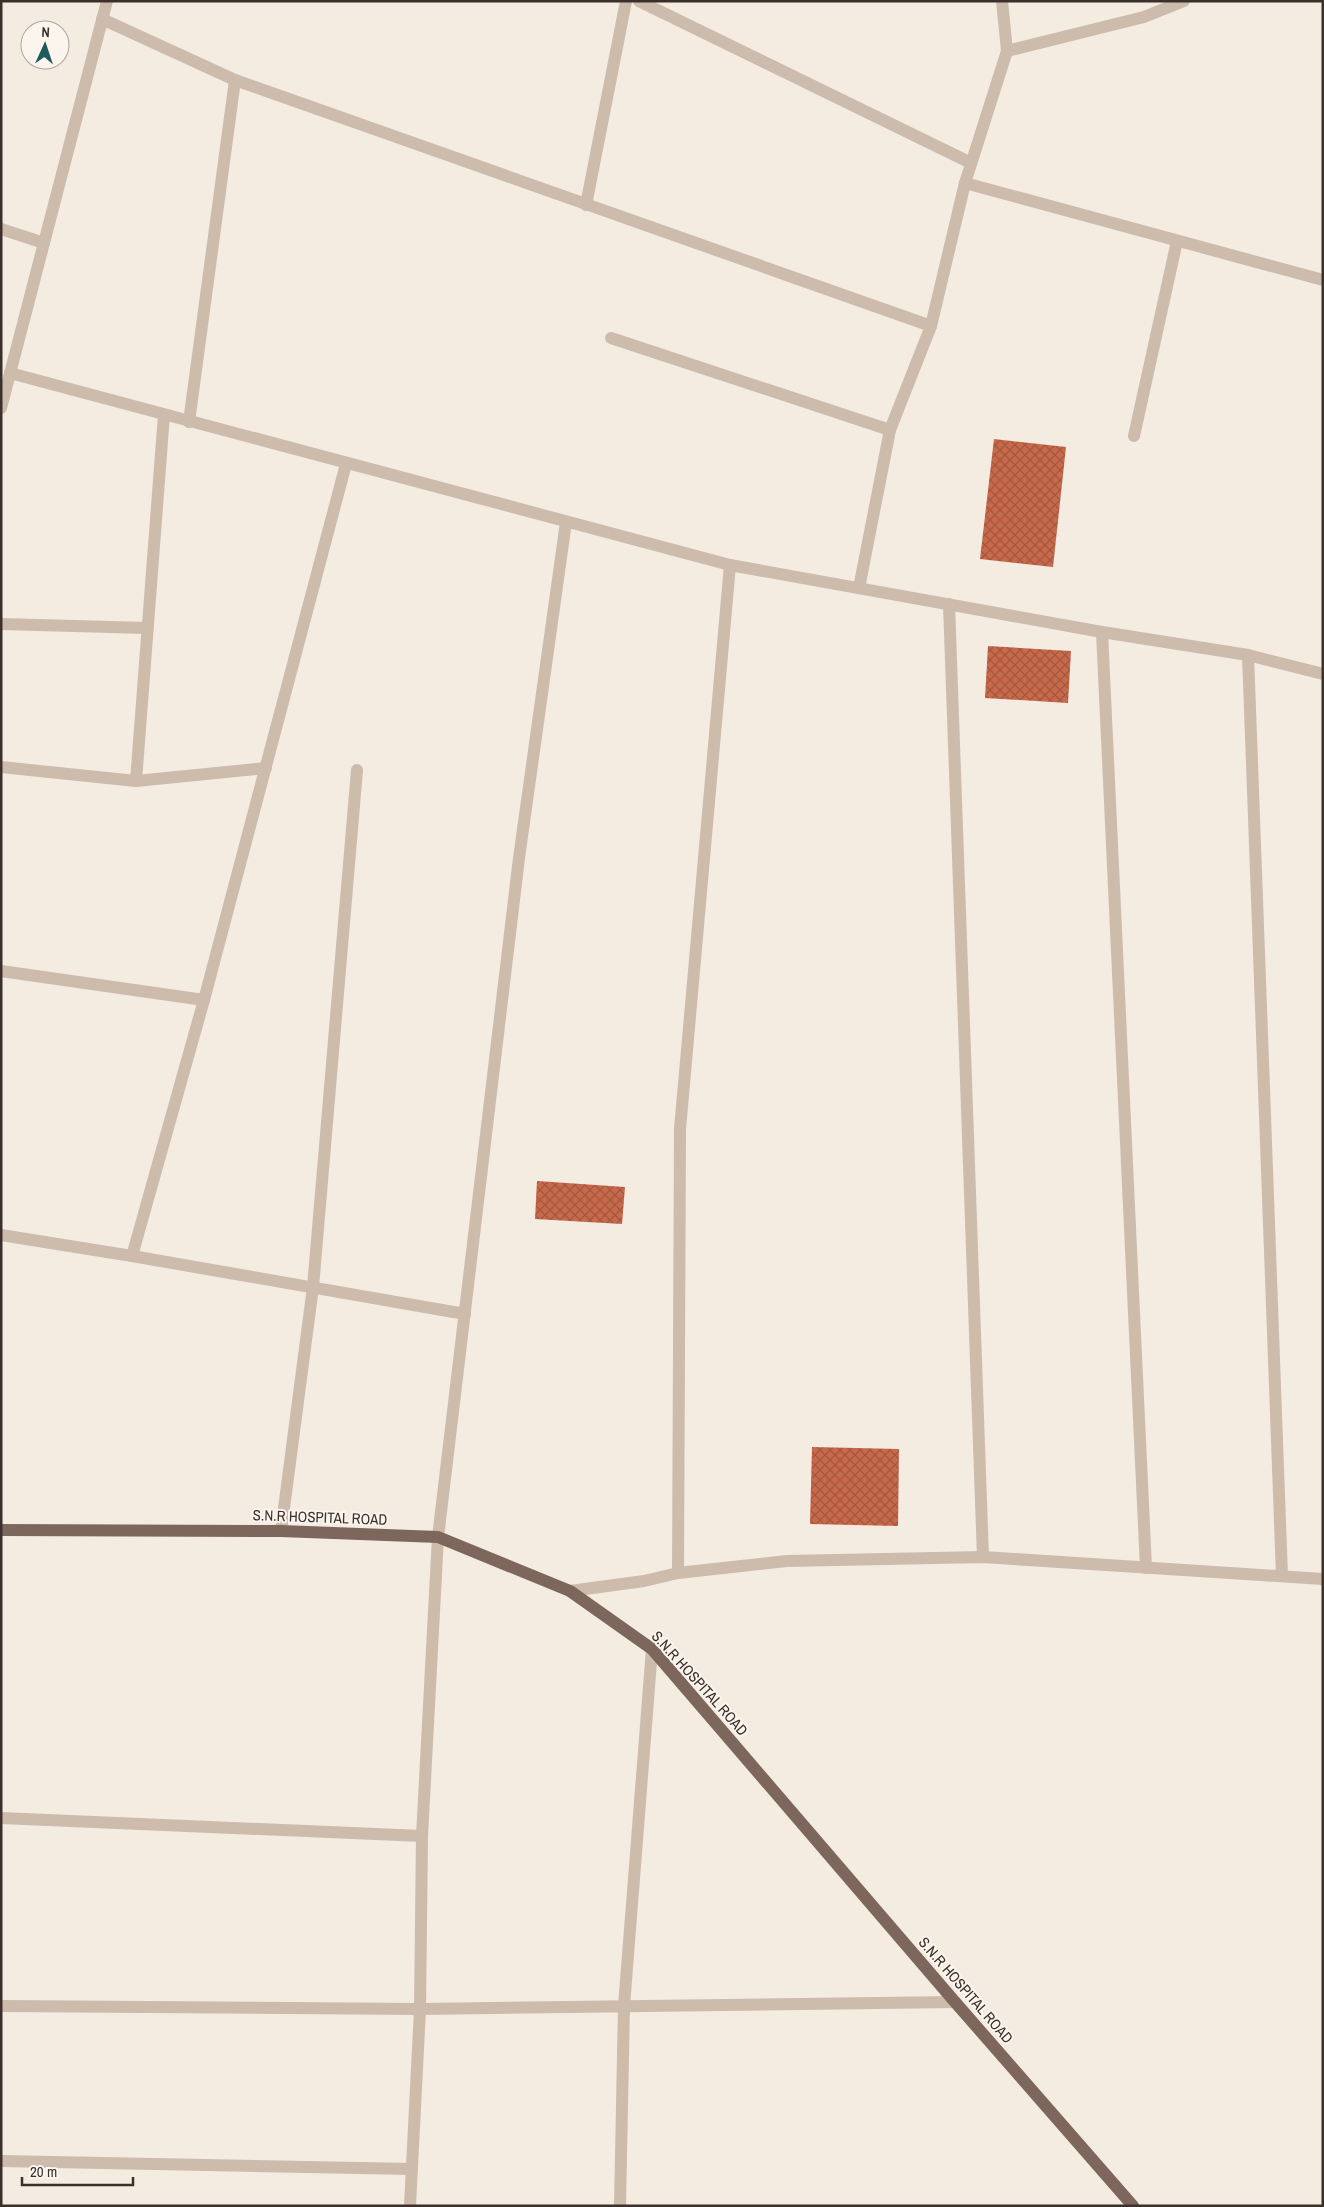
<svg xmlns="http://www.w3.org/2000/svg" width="1324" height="2207" font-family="'Archivo Narrow',sans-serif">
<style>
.building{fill:url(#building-cross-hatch)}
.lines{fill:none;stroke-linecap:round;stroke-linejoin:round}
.minor{stroke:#cdbbac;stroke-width:12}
.major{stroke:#7d675c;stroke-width:12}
.labels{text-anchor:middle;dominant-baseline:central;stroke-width:4;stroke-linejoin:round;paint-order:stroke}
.street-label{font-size:15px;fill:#3b302b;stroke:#fbf5ee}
</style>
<defs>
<pattern id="building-cross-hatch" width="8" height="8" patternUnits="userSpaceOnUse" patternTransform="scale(1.25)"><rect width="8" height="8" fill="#c8694b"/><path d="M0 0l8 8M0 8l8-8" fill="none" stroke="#a4573f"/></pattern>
</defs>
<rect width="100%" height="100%" fill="#f4ebe1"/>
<g class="building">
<path d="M994 439 1066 447 1053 567 980 559Z"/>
<path d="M988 646 1071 651 1068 703 985 698Z"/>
<path d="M537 1181 625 1187 622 1224 535 1219Z"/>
<path d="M812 1447 899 1449 898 1526 810 1524Z"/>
</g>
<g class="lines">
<g class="minor">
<path d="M639 1 971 163"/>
<path d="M102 19 235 80 931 326"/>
<path d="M1007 51 1144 17 1184 1"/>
<path d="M965 183 1323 280"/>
<path d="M586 205 626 1"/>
<path d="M1 229 44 243"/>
<path d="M611 338 890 430"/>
<path d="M10 373 730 565 1102 632 1248 655 1323 674"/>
<path d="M1 408 107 1"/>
<path d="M189 422 235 80"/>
<path d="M1134 436 1177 241"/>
<path d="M859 588 890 430 931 326 965 183 1007 51 1002 1"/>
<path d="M949 604 983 1557"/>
<path d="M1 624 147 628"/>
<path d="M1102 632 1146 1568"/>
<path d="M1248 655 1282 1576"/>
<path d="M1 767 136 781 266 768"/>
<path d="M136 781 164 415"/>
<path d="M1 971 204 1000"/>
<path d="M1 1235 132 1256 465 1314"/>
<path d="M132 1256 204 1000 346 464"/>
<path d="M281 1531 313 1287 357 770"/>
<path d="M678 1573 680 1129 730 565"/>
<path d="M570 1591 644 1581 678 1573 787 1561 983 1557 1323 1579"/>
<path d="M1 1818 422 1836 420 2009 1 2006"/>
<path d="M422 1836 438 1537 519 858 566 522"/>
<path d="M1 2161 412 2169"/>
<path d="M410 2206 420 2009 955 2002"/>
<path d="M620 2206 624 2006 652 1649"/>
</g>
<path class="major" d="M1 1530 281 1531 438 1537 570 1591 652 1649 955 2002 1133 2206"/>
</g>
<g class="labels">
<g class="street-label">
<text transform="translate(320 1517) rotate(2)">S.N.R HOSPITAL ROAD</text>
<text transform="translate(700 1683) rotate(48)">S.N.R HOSPITAL ROAD</text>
<text transform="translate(966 1990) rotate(49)">S.N.R HOSPITAL ROAD</text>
</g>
</g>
<rect width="1324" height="2207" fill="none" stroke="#3b302b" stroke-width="5"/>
<g transform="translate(45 45) rotate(3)"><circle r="24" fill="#fbf5ee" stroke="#aea6a0"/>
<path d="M0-4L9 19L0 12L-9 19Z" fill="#1f5a5e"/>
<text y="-8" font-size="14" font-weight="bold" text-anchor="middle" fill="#3b302b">N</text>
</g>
<path d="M22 2177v8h111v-8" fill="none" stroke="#3b302b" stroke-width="2.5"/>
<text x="30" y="2177" font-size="15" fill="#3b302b" stroke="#fbf5ee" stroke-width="4" paint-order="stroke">20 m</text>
</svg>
